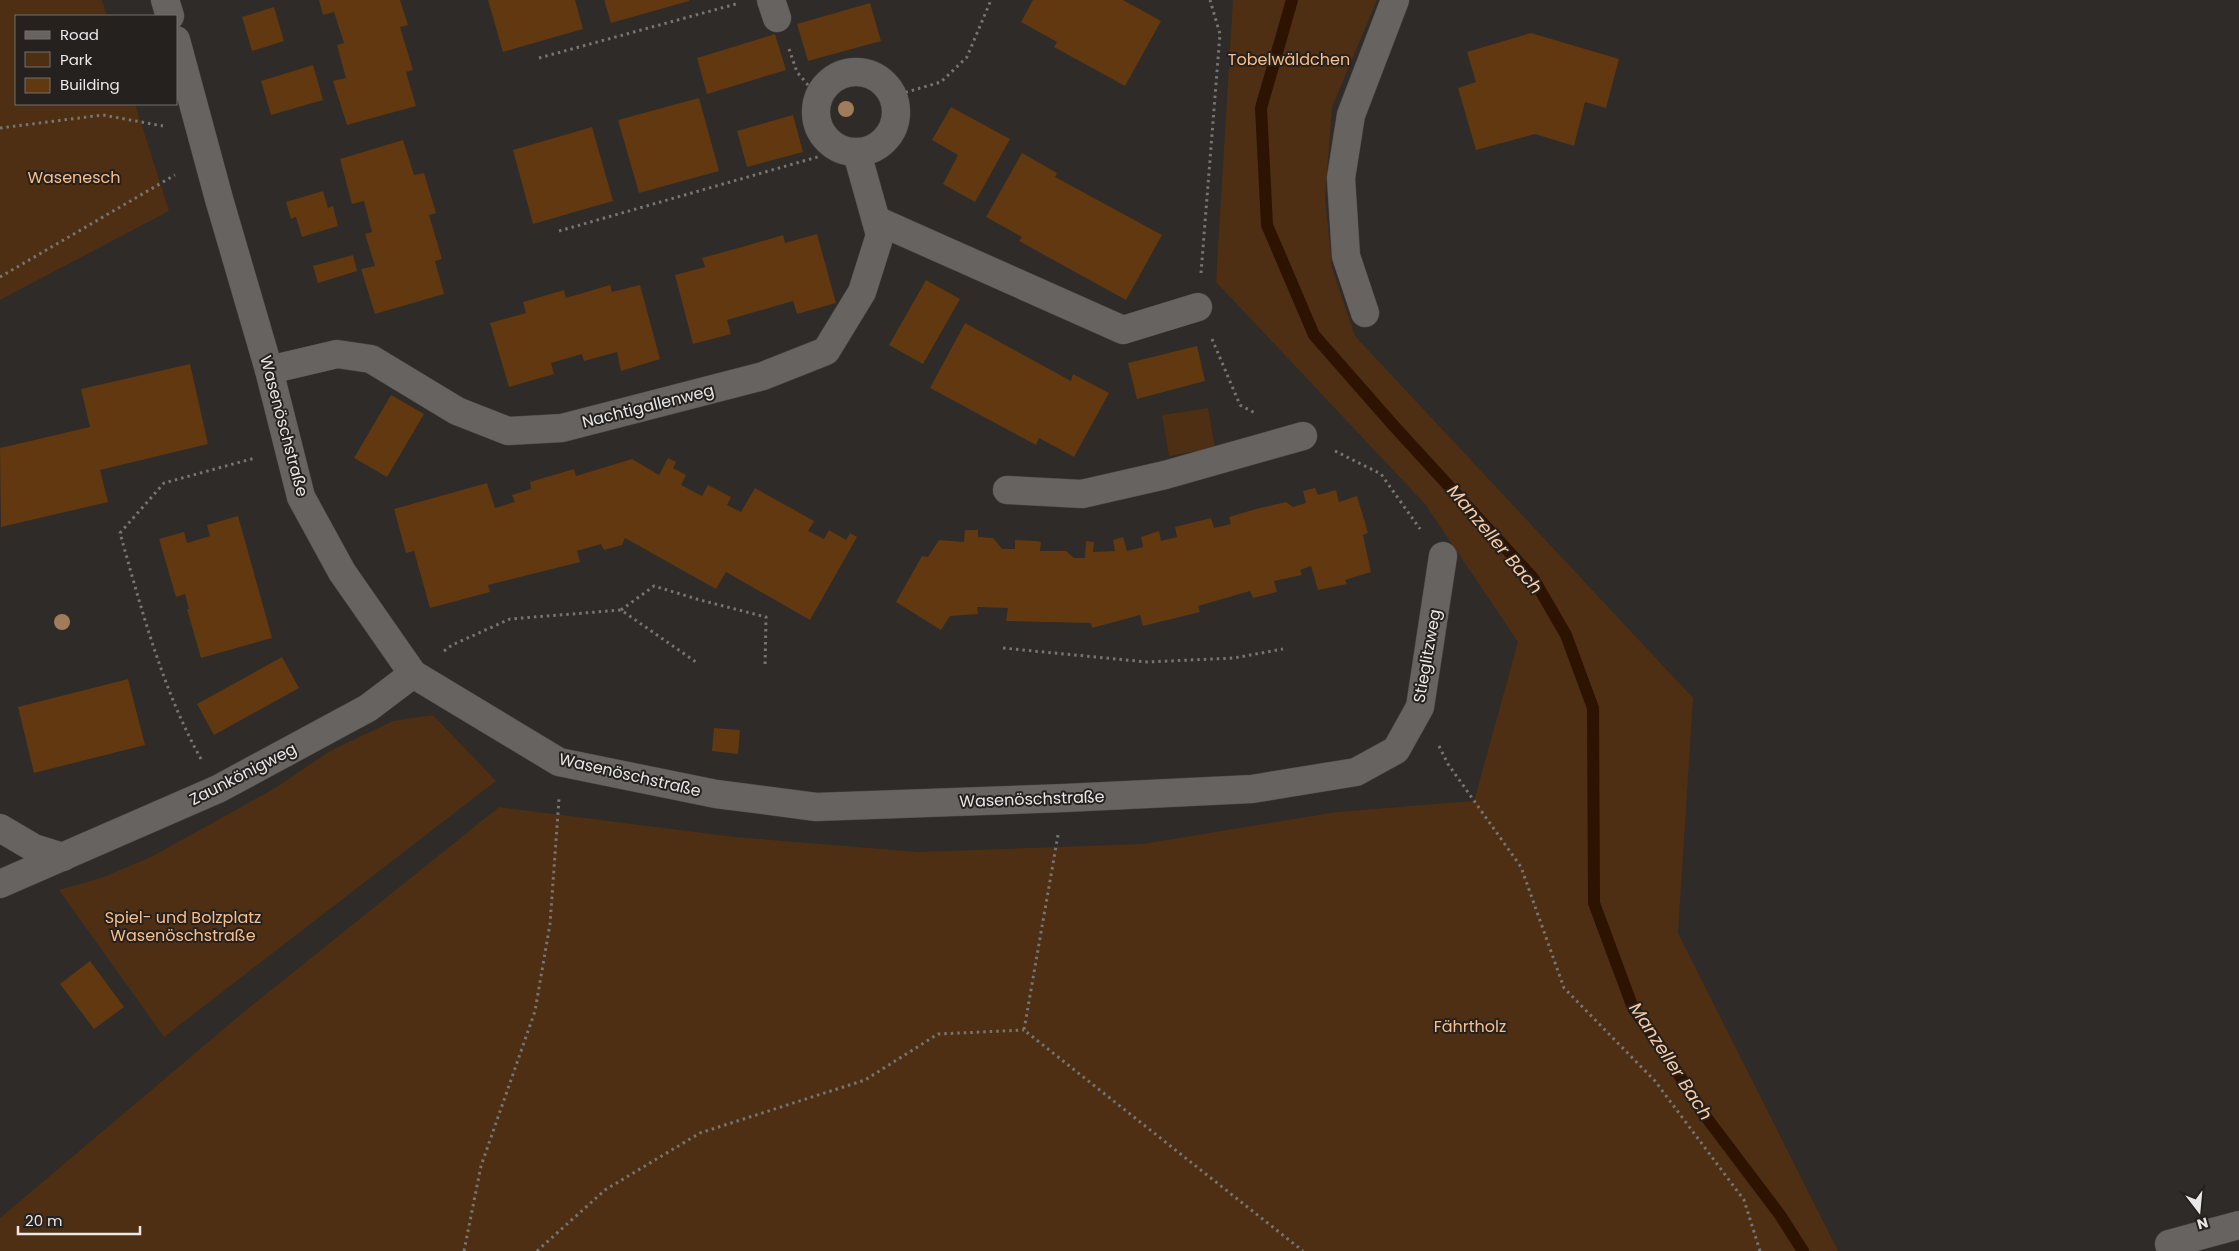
<svg xmlns="http://www.w3.org/2000/svg" width="2239" height="1251" font-family="Poppins,sans-serif">
<style>
.green{fill:#4e2f13}
.lines{fill:none;stroke-linecap:round;stroke-linejoin:round}
.stream{stroke:#2e1300;stroke-width:12}
.building{fill:#613810}
.minor-casing{stroke:#494644;stroke-width:29}
.path{stroke:#777472;stroke-width:3;stroke-dasharray:2.5 4;stroke-linecap:butt}
.minor{stroke:#666360;stroke-width:28}
.tree{fill:#a07b5c}
.labels{text-anchor:middle;dominant-baseline:central;stroke-width:4;stroke-linejoin:round;paint-order:stroke}
.park-label{font-size:16px;fill:#fdbd86;stroke:#24211f}
.street-label{font-size:16px;fill:#eae8e7;stroke:#24211f}
.water-label{font-size:18px;font-style:italic;fill:#fccba3;stroke:#24211f}
</style>
<rect width="100%" height="100%" fill="#2e2b28"/>
<g class="green">
<path d="M0 0H102L107 16H16V104H135L169 211 0 300Z"/>
<path d="M1233 0H1377L1332 107 1325 198 1332 268 1355 336 1693 698 1678 933 1838 1251H0V1218L245 1011 499 807 735 837 919 852 1142 844 1337 812 1474 801 1518 642 1425 504 1216 282Z"/>
<path d="M1208 408 1215 448 1169 456 1162 415Z"/>
<path d="M433 715 496 781 164 1037 59 890 101 878 151 857 277 787 330 751 393 721Z"/>
</g>
<g class="lines">
<path class="stream" d="M1292 0 1261 108 1267 225 1314 335 1393 425 1533 578 1566 635 1593 708 1594 903 1633 1008 1669 1059 1703 1113 1780 1215 1803 1251"/>
</g>
<g class="building">
<path d="M319 0H400L408 25 400 27 413 70 406 72 416 106 347 125 333 81 346 78 337 45 344 43 334 12 323 15Z"/>
<path d="M488 0H575L583 29 503 52Z"/>
<path d="M604 0H689V1L611 23Z"/>
<path d="M1033 0H1123L1161 21 1125 86 1054 47 1057 42 1021 22Z"/>
<path d="M870 3 881 41 808 61 797 24Z"/>
<path d="M274 7 284 41 252 51 242 17Z"/>
<path d="M1531 33 1619 59 1606 108 1585 102 1574 146 1535 134 1476 150 1458 88 1476 82 1467 52Z"/>
<path d="M775 34 786 70 707 94 697 58Z"/>
<path d="M313 65 323 100 271 115 261 81Z"/>
<path d="M699 98 719 171 639 193 618 120Z"/>
<path d="M951 107 1010 139 975 202 943 184 958 155 932 140Z"/>
<path d="M793 115 803 152 747 167 737 131Z"/>
<path d="M592 127 613 201 533 224 513 150Z"/>
<path d="M403 140 414 175 424 173 436 213 429 215 442 259 435 261 444 294 375 314 361 269 375 266 365 234 372 232 364 201 352 204 340 159Z"/>
<path d="M1022 153 1057 173 1055 177 1162 235 1126 300 1019 241 1022 237 986 217Z"/>
<path d="M323 191 328 208 333 206 338 226 302 237 296 217 291 219 286 202Z"/>
<path d="M817 234 836 303 797 314 793 301 727 320 731 334 693 344 675 275 705 267 702 258 742 247 783 235 785 243Z"/>
<path d="M353 255 357 271 318 283 313 266Z"/>
<path d="M926 280 960 299 923 364 889 345Z"/>
<path d="M610 285 612 292 640 285 660 359 621 371 617 352 584 361 582 354 551 363 554 374 509 387 490 323 526 313 523 302 564 290 566 298Z"/>
<path d="M965 323 1071 381 1073 374 1109 393 1074 457 1039 438 1036 445 930 388Z"/>
<path d="M1197 346 1205 381 1137 399 1128 363Z"/>
<path d="M190 364 208 444 100 470 108 502 1 527 0 448 90 427 81 389Z"/>
<path d="M391 395 424 414 387 477 354 458Z"/>
<path d="M668 458 676 462 673 468 686 475 681 485 702 496 708 485 731 497 727 505 741 512 755 488 814 521 808 531 824 539 829 530 846 540 850 533 857 537 810 620 726 572 716 589 625 538 622 545 604 550 601 544 577 551 580 562 488 585 490 592 430 608 414 551 406 553 394 509 487 483 495 508 515 502 512 495 531 489 530 482 574 469 576 476 632 459 659 475Z"/>
<path d="M1315 488 1318 495 1336 490 1339 502 1357 496 1368 533 1363 535 1371 572 1345 580 1347 584 1318 590 1311 566 1300 570 1302 575 1274 581 1277 592 1253 598 1250 591 1198 606 1200 612 1143 626 1140 615 1092 628 1091 623 1006 621 1008 608 977 607 978 614 950 616 941 630 896 602 922 556 928 557 939 540 964 542 965 530H978V537L993 538 1002 549H1015V540L1036 541 1041 542 1040 551H1066L1074 558H1085L1086 541 1094 542 1093 552 1115 551 1113 540 1123 537 1127 551 1143 547 1141 537 1159 531 1161 541 1177 537 1175 527 1211 518 1214 528 1231 524 1229 517 1256 509 1286 502 1293 507 1306 503 1303 491Z"/>
<path d="M238 516 272 638 201 658 187 609H189L185 594 176 597 159 539 184 532 187 543 210 536 207 525Z"/>
<path d="M282 657 299 688 214 735 197 704Z"/>
<path d="M128 679 145 745 34 773 18 707Z"/>
<path d="M714 728 740 730 738 754 712 751Z"/>
<path d="M90 961 124 1007 94 1029 60 984Z"/>
</g>
<g class="lines">
<g class="minor-casing">
<g id="minor">
<path d="M165 0 170 16"/>
<path d="M771 0 777 18"/>
<path d="M176 40 219 199 269 370 301 497 342 572 413 674 559 762 716 794 816 807 1065 798 1252 789 1356 772 1396 750 1420 707 1443 556"/>
<circle cx="856" cy="112" r="40"/>
<path d="M876 220 1123 330 1198 307"/>
<path d="M1365 313 1346 256 1341 178 1351 115 1395 0"/>
<path d="M269 370 337 354 371 359 457 411 508 431 562 428 763 376 826 351 862 292 880 235 857 153"/>
<path d="M1007 490 1082 494 1165 475 1303 436"/>
<path d="M0 828 34 848 63 857"/>
<path d="M0 884 218 789 368 708 413 674"/>
<path d="M2169 1244 2239 1225"/>
</g>
</g>
<g class="path">
<path d="M789 49 797 72 818 97"/>
<path d="M539 58 736 4"/>
<path d="M893 96 941 82 967 57 991 0"/>
<path d="M0 128 103 115 163 126"/>
<path d="M559 231 821 156"/>
<path d="M1201 273 1220 34 1210 0"/>
<path d="M0 277 175 175"/>
<path d="M1212 339 1240 405 1255 413"/>
<path d="M1335 451 1381 474 1420 529"/>
<path d="M621 610 654 586 700 600 766 617 765 668"/>
<path d="M1003 648 1147 662 1234 658 1283 649"/>
<path d="M444 651 452 645 510 619 621 610 696 662"/>
<path d="M1439 746 1448 764 1521 867 1564 988 1655 1081 1744 1200 1760 1251"/>
<path d="M201 759C163 691 141 608 120 533L164 483 255 458"/>
<path d="M1058 835 1024 1030 1303 1251"/>
<path d="M464 1251 481 1166 535 1011 550 924 559 799"/>
<path d="M537 1251 605 1190 700 1133 865 1080 938 1034 1024 1030"/>
</g>
<use href="#minor" class="minor"/>
</g>
<g class="tree">
<circle cx="846" cy="109" r="8"/>
<circle cx="62" cy="622" r="8"/>
</g>
<g class="labels">
<g class="park-label">
<text x="1289" y="59">Tobelwäldchen</text>
<text x="74" y="177">Wasenesch</text>
<text x="183" y="917">Spiel- und Bolzplatz<tspan x="183" dy="18">Wasenöschstraße</tspan></text>
<text x="1470" y="1026">Fährtholz</text>
</g>
<g class="street-label">
<text transform="translate(648 406) rotate(-14)">Nachtigallenweg</text>
<text transform="translate(284 426) rotate(75)">Wasenöschstraße</text>
<text transform="translate(1427 656) rotate(-80)">Stieglitzweg</text>
<text transform="translate(243 774) rotate(-27)">Zaunkönigweg</text>
<text transform="translate(630 775) rotate(13)">Wasenöschstraße</text>
<text transform="translate(1032 799) rotate(-2)">Wasenöschstraße</text>
</g>
<g class="water-label">
<text transform="translate(1495 539) rotate(50)">Manzeller Bach</text>
<text transform="translate(1671 1061) rotate(57)">Manzeller Bach</text>
</g>
</g>
<rect x="15" y="15" width="162" height="90" fill="#24211f" stroke="#73716f"/>
<rect x="25" y="31" width="25" height="8" fill="#666360" stroke="#73716f"/>
<text x="60" y="40" font-size="15" fill="#eae8e7">Road</text>
<rect x="25" y="52" width="25" height="15" fill="#4e2f13" stroke="#73716f"/>
<text x="60" y="65" font-size="15" fill="#eae8e7">Park</text>
<rect x="25" y="78" width="25" height="15" fill="#613810" stroke="#73716f"/>
<text x="60" y="90" font-size="15" fill="#eae8e7">Building</text>
<g transform="translate(2199 1211) rotate(164)" stroke="#24211f" stroke-width="4" paint-order="stroke">
<path d="M0-4L9 19L0 12L-9 19Z" fill="#eae8e7"/>
<text y="-8" font-size="14" font-weight="bold" text-anchor="middle" fill="#eae8e7">N</text>
</g>
<path d="M18 1226v8h122v-8" fill="none" stroke="#eae8e7" stroke-width="2.5"/>
<text x="25" y="1226" font-size="15" fill="#eae8e7" stroke="#24211f" stroke-width="4" paint-order="stroke">20 m</text>
</svg>
